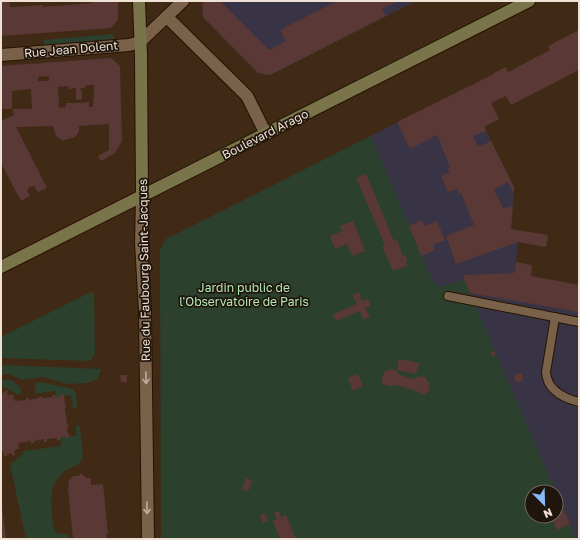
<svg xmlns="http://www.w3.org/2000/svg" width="580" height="540" font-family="'Golos Text',sans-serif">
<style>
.education{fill:#393445;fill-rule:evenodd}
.green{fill:#2b402d}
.building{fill:#593835;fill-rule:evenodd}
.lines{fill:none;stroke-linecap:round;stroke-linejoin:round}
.lane-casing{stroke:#261200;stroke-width:10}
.street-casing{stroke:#261200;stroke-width:14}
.secondary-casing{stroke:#261200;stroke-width:14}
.lane{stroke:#7a614a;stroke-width:8}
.street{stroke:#7a614a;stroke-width:12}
.secondary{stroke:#79744a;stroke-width:12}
.oneway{stroke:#c0ae9d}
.labels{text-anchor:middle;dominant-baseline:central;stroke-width:3.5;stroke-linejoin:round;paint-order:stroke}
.street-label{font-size:12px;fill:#efe1d4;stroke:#1f150c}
.park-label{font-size:12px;fill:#b2e7b5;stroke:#1f150c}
</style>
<rect width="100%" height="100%" fill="#402a15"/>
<g class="education">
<path d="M206 1H416L270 75 258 73 203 17 202 4Z"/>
<path d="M465 88 514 187 511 229 520 230 514 273 579 285V539H218L296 174ZM532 492H556V516H532Z"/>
</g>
<g class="green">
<path d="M114 34V40L44 45V40Z"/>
<path d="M371 136 433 282 439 287 464 280 556 492H532V516H556V492L576 539H161L160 250 166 239Z"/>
<path d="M91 292H93L94 295 95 354 92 359 89 361 1 358V337Z"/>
<path d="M1 365 101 369 98 379 87 383 68 384 43 377 23 380 8 374 1 375Z"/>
<path d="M1 379 14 381 21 389V393L18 395 7 388 1 387Z"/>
<path d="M40 382 73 389 76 393 77 407 76 408H73L71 395 56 397 55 391 35 394V383Z"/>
<path d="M76 425 79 426 80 427C80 434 84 453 82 459 81 464 75 466 70 468 51 478 50 495 52 514 53 521 52 528 58 534H68L69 539H26L10 464 20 457 24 451 61 446 60 437H66V438H68V436H76Z"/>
</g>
<g class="building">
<path d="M1 1H9L10 7 43 5V7L92 3V1H118V19L111 28 1 36Z"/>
<path d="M206 1H220L269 50 286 41 280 30 337 1H398L382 9 386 16 270 75 258 73 203 17 202 4Z"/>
<path d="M579 30V70L511 105 506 96 491 103 499 119 484 127 486 131 473 136 478 147 491 141 514 187V194L508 182 494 189 503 208 513 206 511 229 548 235 546 247 518 242 456 264 446 236 474 225 461 193 459 194 457 189 448 192 441 176 450 172 448 168 450 167 437 135 410 149 397 122 494 74V73L506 67 508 72 550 50 548 46Z"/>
<path d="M111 58 120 66 122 141 115 153 101 161 98 156 109 150V124L79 126V131L75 137 65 140H62L56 136 53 126 16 127 47 188 38 192 35 187 33 186 28 188 27 191 30 196 21 201 1 163V121L14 115 13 109H32L31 89 12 91V109H1V66ZM49 76V81H38V77ZM86 85H94L93 107H89V102L76 103H66V107L59 108 58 87 68 86 69 89 76 88V100L82 99V92L80 88H85Z"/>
<path d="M366 174 394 241 397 240 403 256 405 255 408 262 406 263 407 266 393 271 382 246 385 245 356 178Z"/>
<path d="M422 220 425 226 437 221 445 240 433 245 435 250 421 256 409 226Z"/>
<path d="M353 221 365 251 352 256 347 244 335 249 330 236 342 231 340 226Z"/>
<path d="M516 262 532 265 531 276 579 285V312L470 293 464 280V275L514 273Z"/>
<path d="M359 292 362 301 368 299 371 306 365 308 370 316 363 320 360 311 336 321 333 314 357 304 352 295Z"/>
<path d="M494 351 496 355 493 357 490 352Z"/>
<path d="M399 359 419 363 416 374 397 370Z"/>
<path d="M392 369 397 371 399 375 414 379 419 376 425 377 429 383V391L424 395 414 390 395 385 390 386 383 384 381 379 382 378 384 373 387 370Z"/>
<path d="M518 373 522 374 523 380 520 382 515 381 514 376Z"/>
<path d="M358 374 363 386 353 391 348 378Z"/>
<path d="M120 375H127V383L121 382Z"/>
<path d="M6 390H8L7 393 10 396 12 394 14 396 12 398H14L15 401 26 400V398H29V400L39 398V397L42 396V398L53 397 52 395H55L56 397 61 396V394H64L65 405H66V407L65 408 67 424H68L69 427H67L68 434H69L70 436H68L69 438H66V437H60V440L57 441V438L47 439V442H44V439L34 441V443L31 444V441L19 443V446H17L19 447V449H16L14 452 15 455 13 456 11 453 7 454V456H4V453L1 450V393L5 392Z"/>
<path d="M80 473 85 476 86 478H91V485L103 484 108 534H106L107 539 73 538 68 488H69L68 482 73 476H79Z"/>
<path d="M246 478 252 481 248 492 242 489Z"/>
<path d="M1 507H2L6 539H1Z"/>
<path d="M564 510 570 524 557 530 551 516H556V513Z"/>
<path d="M279 511 281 517 286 515 296 539H280L273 521 277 519 274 513Z"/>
<path d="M265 513 268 521 263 523 260 515Z"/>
</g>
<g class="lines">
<g class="lane-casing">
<g id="lane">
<path d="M448 296 579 322"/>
<path d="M555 317 546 372C547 390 563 398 579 402"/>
</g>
</g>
<g class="street-casing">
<g id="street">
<path d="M167 17 247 96 266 134"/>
<path d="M1 55 129 45 140 42 183 1"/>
<path d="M142 196 141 243 145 311 148 539"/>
</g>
</g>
<g class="secondary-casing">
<g id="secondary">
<path d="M139 1 141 56 142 196"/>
<path d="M1 267 529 1"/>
</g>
</g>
<use href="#lane" class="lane"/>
<use href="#street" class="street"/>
<use href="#secondary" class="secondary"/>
</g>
<defs><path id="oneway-shaft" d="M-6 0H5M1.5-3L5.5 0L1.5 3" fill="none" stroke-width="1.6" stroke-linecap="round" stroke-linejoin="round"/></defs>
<g class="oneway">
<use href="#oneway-shaft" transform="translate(146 378) rotate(89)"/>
<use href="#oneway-shaft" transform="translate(147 508) rotate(89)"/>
</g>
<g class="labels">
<g class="street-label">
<text transform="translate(71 49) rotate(-5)">Rue Jean Dolent</text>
<text transform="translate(265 134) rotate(-27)">Boulevard Arago</text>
<text transform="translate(144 270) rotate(-91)">Rue du Faubourg Saint-Jacques</text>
</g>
<g class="park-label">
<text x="244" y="287">Jardin public de<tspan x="244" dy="14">l'Observatoire de Paris</tspan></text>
</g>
</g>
<rect width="580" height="540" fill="none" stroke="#efe1d4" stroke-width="4"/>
<g transform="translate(544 504) rotate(157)"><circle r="19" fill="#1f150c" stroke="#72675c"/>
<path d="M0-3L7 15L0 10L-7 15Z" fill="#8abafc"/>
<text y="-6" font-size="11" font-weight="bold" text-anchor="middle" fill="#efe1d4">N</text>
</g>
</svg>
